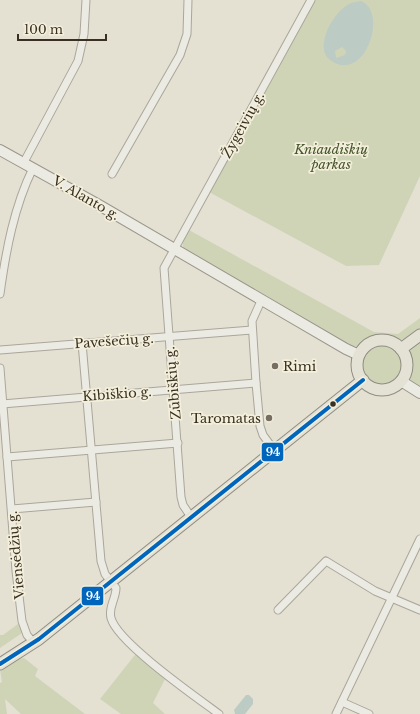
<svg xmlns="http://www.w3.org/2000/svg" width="420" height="714" font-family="'Libre Baskerville',serif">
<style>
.green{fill:#d0d4b7}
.water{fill:#bccbc4;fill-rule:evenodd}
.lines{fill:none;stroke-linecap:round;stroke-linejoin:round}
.street-casing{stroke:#aaa69b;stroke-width:9}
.secondary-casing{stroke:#9a968b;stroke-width:12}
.primary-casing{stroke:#908c82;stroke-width:13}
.street{stroke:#ecebe3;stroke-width:7}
.secondary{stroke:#ecebe3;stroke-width:10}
.primary{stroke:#e4e1d5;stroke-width:11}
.bus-1-casing{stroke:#f3efdb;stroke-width:7}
.bus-1{stroke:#0065bd;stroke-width:4}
.poi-dot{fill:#756e61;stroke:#f3efdb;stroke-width:1.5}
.bus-dot{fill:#393023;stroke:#f3efdb;stroke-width:1.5}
.labels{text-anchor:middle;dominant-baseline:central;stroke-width:3.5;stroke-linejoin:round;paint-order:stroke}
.street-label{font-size:13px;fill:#393023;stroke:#f3efdb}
.park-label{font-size:13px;font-style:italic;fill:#45542b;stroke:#f3efdb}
.poi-label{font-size:13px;fill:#393023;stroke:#f3efdb;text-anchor:start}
.line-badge{stroke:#f3efdb;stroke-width:1.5}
.badge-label{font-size:11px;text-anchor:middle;font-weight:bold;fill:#fff}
</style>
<rect width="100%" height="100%" fill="#e4e1d3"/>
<g class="green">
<path d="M313 0H420V176L379 265 346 266 209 192Z"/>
<path d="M189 230 374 332 398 334 420 318V330L404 340 379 337 372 339 362 346H350L184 251 182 241Z"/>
<path d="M420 342V389L411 381 409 375V355L411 349Z"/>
<circle cx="382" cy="365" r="22"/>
<path d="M22 621 25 631 0 648V635H3Z"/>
<path d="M138 651 167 675 153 703 165 714H121L100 699Z"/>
<path d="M24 658 38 669 35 676 85 714H21L5 699 7 714H0V683L2 682 0 669 16 659Z"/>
</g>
<g class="water">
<path d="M361 1C389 12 365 85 330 60 313 47 334 11 349 4 352 2 357 2 361 1ZM342 47 346 51 345 55 336 58 335 51Z"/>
<path d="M246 695H249L253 699V704L245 714H235L234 710Z"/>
</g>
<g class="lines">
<g class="street-casing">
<g id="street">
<path d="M24 162 78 61 84 34 86 0"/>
<path d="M112 174 180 55 187 34 188 0"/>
<path d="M0 294C6 250 14 207 33 168"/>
<path d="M261 301 252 321 256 383 260 426 263 435 274 450"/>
<path d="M82 343 101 561 105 574 116 588C116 599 108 607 111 618 117 642 196 697 219 714"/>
<path d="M0 350 252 330"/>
<path d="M0 368 16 571 22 621 27 635 34 643"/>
<path d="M2 404 256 383"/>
<path d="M7 457 178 443"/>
<path d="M12 509 96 502"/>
<path d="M191 517 183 505 181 497 164 268 311 0"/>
<path d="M278 610 326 561 375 591 420 610"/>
<path d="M342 702 369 714"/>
<path d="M336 714 420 539"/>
</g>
</g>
<g class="secondary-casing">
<g id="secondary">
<path d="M0 150 99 205 346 349 359 355"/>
<path d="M401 381 420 393"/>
</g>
</g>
<g class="primary-casing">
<g id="primary">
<circle cx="382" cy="365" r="25"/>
<path d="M401 349 420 335"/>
<path d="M0 664 39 639 363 380"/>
</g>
</g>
<use href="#street" class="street"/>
<use href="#secondary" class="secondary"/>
<use href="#primary" class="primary"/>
<g class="bus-1-casing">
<path id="bus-1" d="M0 664 39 639 363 380"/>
</g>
<use href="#bus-1" class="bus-1"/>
</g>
<g class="poi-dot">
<circle cx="275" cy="366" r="4"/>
<circle cx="269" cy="418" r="4"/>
</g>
<circle class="bus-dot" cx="333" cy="404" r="3.5"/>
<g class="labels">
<g class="street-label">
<text transform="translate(243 125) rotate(-61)">Žygeivių g.</text>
<text transform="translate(86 198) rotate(30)">V. Alanto g.</text>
<text transform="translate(114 341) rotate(-4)">Pavešečių g.</text>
<text transform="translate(173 383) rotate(-95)">Zūbiškių g.</text>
<text transform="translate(117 394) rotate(-4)">Kibiškio g.</text>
<text transform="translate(16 555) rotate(-95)">Viensėdžių g.</text>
</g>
<g class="park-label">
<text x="331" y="149">Kniaudiškių<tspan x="331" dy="15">parkas</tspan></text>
</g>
<g class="poi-label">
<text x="283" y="366">Rimi</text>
<text x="261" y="418" text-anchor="end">Taromatas</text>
</g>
</g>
<g class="line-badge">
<rect x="261" y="442" width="23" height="20" rx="4" fill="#0065bd"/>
<rect x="81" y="586" width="23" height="20" rx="4" fill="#0065bd"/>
</g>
<g class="badge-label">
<text x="273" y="456">94</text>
<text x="93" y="600">94</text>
</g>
<path d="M18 34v6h88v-6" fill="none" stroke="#393023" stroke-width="2"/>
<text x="24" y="34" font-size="12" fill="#393023" stroke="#f3efdb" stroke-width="3" paint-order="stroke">100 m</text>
</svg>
